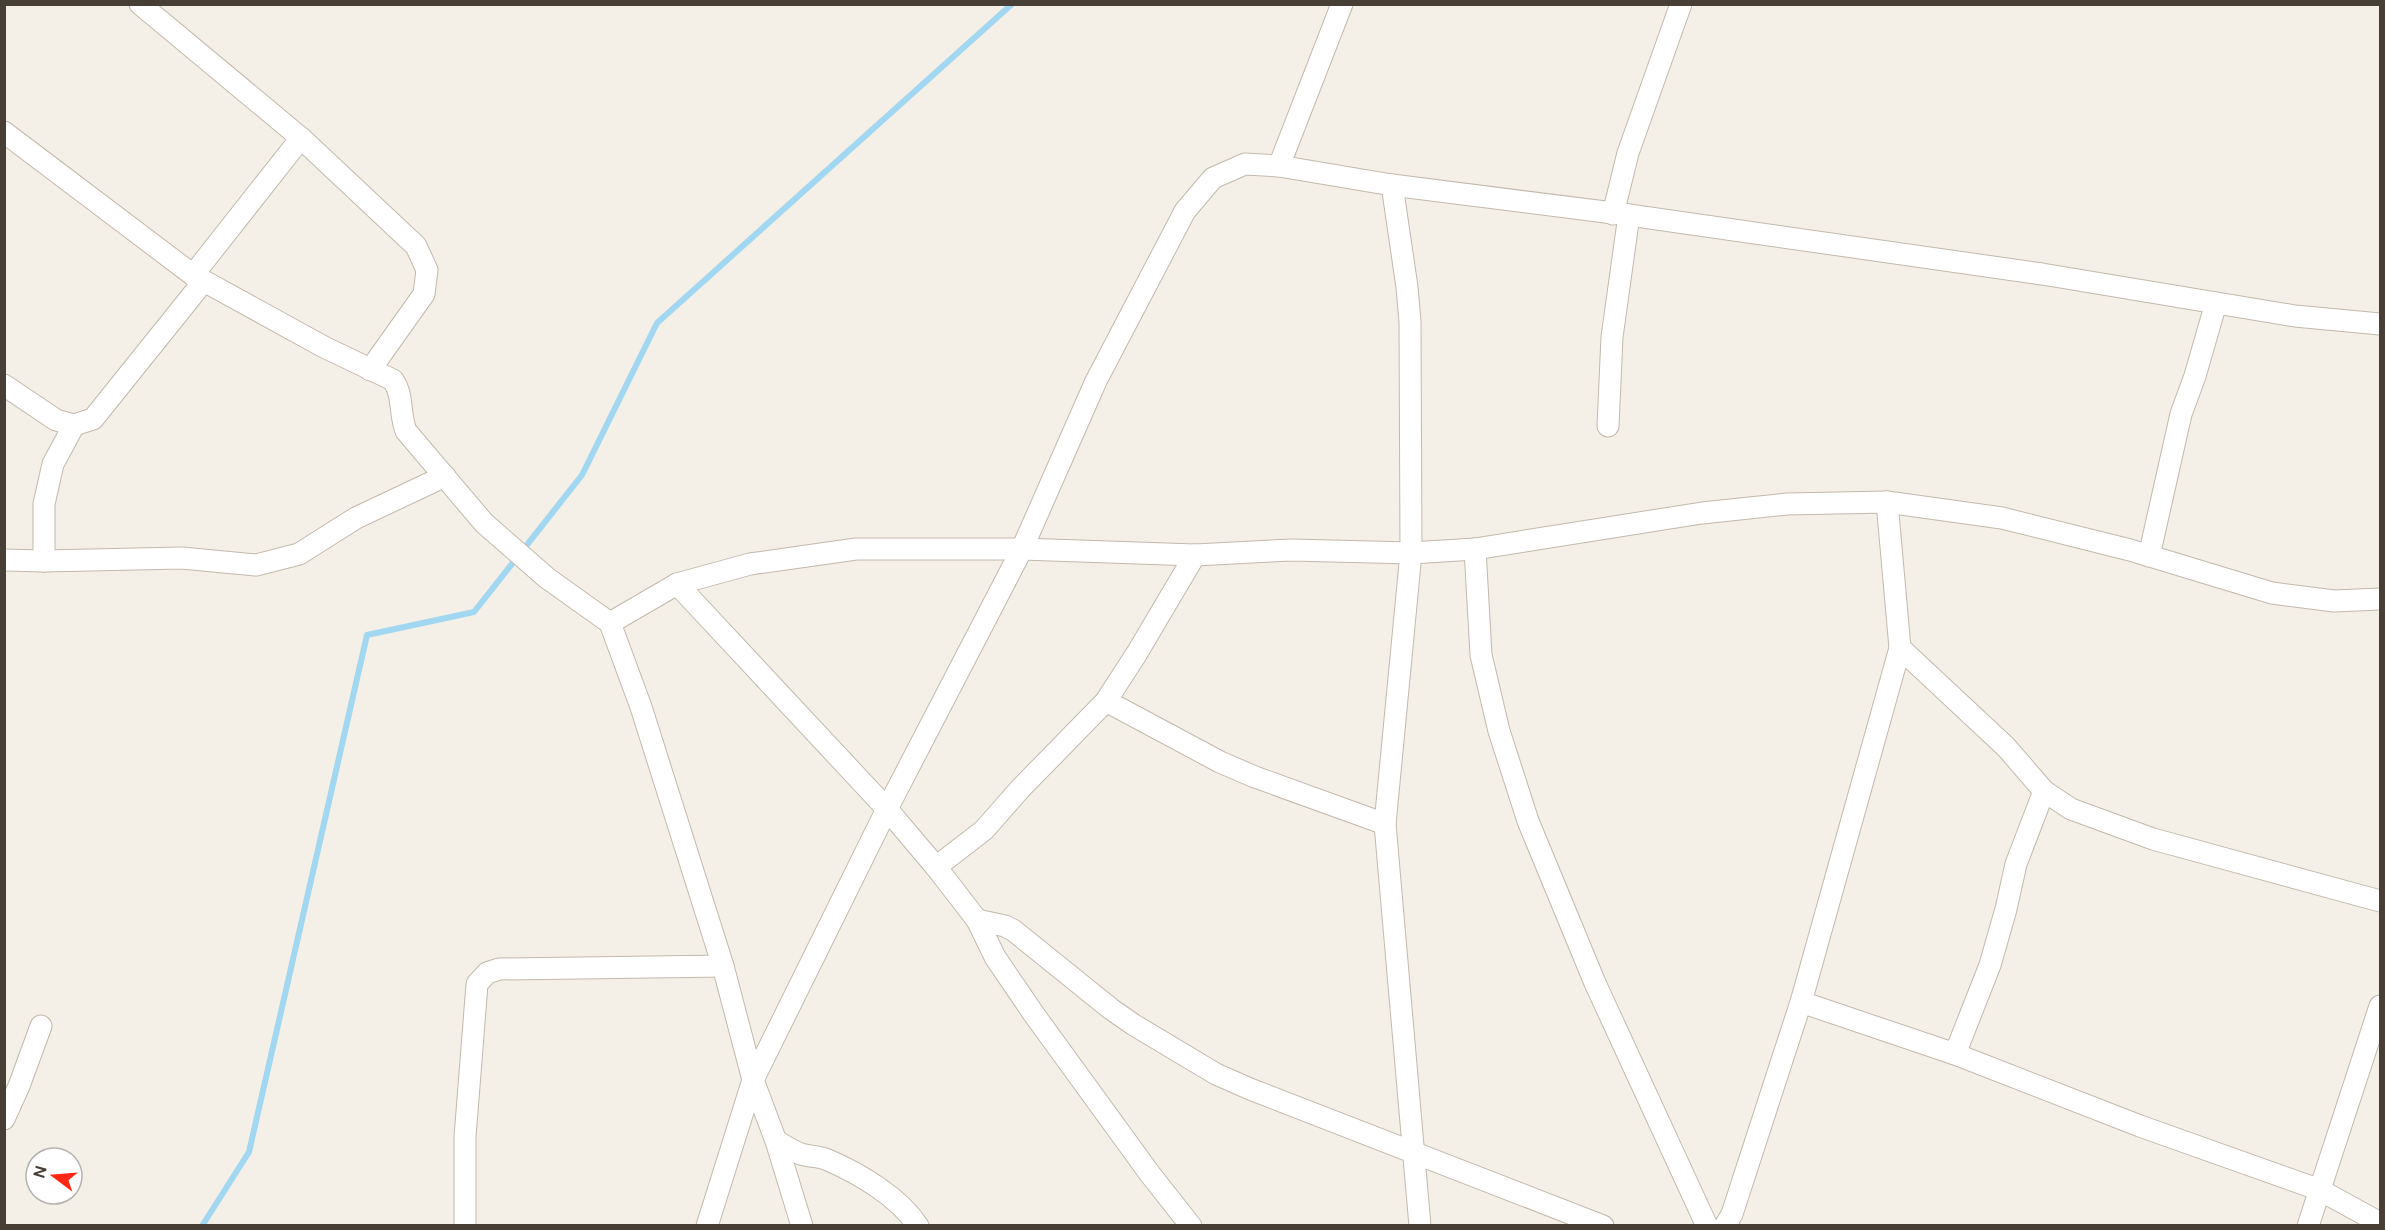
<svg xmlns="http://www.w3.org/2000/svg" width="2385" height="1230" font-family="'DM Sans',sans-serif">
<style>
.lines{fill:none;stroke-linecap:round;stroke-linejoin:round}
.stream{stroke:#a2d7f2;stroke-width:6}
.street-casing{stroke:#c3b9ac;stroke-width:23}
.street{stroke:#fff;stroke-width:21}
</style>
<rect width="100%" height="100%" fill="#f4efe7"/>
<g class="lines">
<path class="stream" d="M202 1226 249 1152 367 635 474 612 582 475 657 323 1012 4"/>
<g class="street-casing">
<g id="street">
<path d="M140 4 301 138 416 246 427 270 424 294 370 370"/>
<path d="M4 132 193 275 324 347 393 380C404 396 399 414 406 431L484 523 547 578 610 623 641 707 723 966 753 1080 776 1141 802 1226"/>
<path d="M1279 166 1392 185 1629 215 2042 274 2295 316 2380 324"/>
<path d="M1392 185 1407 287 1410 322 1411 553 1385 824 1420 1226"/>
<path d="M1613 214 1628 153 1681 4"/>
<path d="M193 275 301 138"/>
<path d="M4 385 56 420 74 425 93 419 203 282"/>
<path d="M1608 426 1612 337 1629 215"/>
<path d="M1475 549 1481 655 1499 731 1528 821 1595 983 1707 1226"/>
<path d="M2149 556 2181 414 2195 376 2216 303"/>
<path d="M4 560 44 561 182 558 256 565 299 554 356 518 445 476"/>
<path d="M44 561V504L53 464 74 425"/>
<path d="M677 584 750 564 856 549H1022L1195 555 1291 550 1411 553 1475 549 1702 513 1787 504 1887 502 2002 518 2130 550 2272 593 2334 601 2380 599"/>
<path d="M610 623 677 584 887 809 936 867 977 920 995 957 1033 1013 1150 1174 1191 1226"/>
<path d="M1900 648 2006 747 2044 791 2071 809 2153 839 2380 901"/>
<path d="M1106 701 1220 762 1255 777 1385 824"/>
<path d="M936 867 984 830 1020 789 1106 701 1137 653 1195 555"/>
<path d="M977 920 1005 926 1013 930 1111 1009 1134 1025 1216 1074 1250 1089 1603 1226"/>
<path d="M1801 1002 1955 1054 2140 1126 2320 1190 2380 1223"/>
<path d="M1955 1054 1990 965 2006 909 2016 864 2044 791"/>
<path d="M4 1119 19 1086 41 1026"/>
<path d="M776 1141C784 1145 792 1151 801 1154 810 1157 819 1156 828 1160 860 1174 899 1197 918 1226"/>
<path d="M465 1226V1137L477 984 487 973 499 969 723 966"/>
<path d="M707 1226 753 1080 887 809 1022 549 1096 381 1185 211 1213 178 1245 164 1279 166 1342 4"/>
<path d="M1725 1226 1732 1214 1801 1002 1900 648 1887 502"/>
<path d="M2308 1226 2380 1006"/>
</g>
</g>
<use href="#street" class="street"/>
</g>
<rect width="2385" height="1230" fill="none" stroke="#473f36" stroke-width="12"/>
<g transform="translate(54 1176) rotate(286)"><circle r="28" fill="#ffffff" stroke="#b5b2af" stroke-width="1.5"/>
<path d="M0-4.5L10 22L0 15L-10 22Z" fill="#ff2613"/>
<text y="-9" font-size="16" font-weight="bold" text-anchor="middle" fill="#473f36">N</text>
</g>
</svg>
